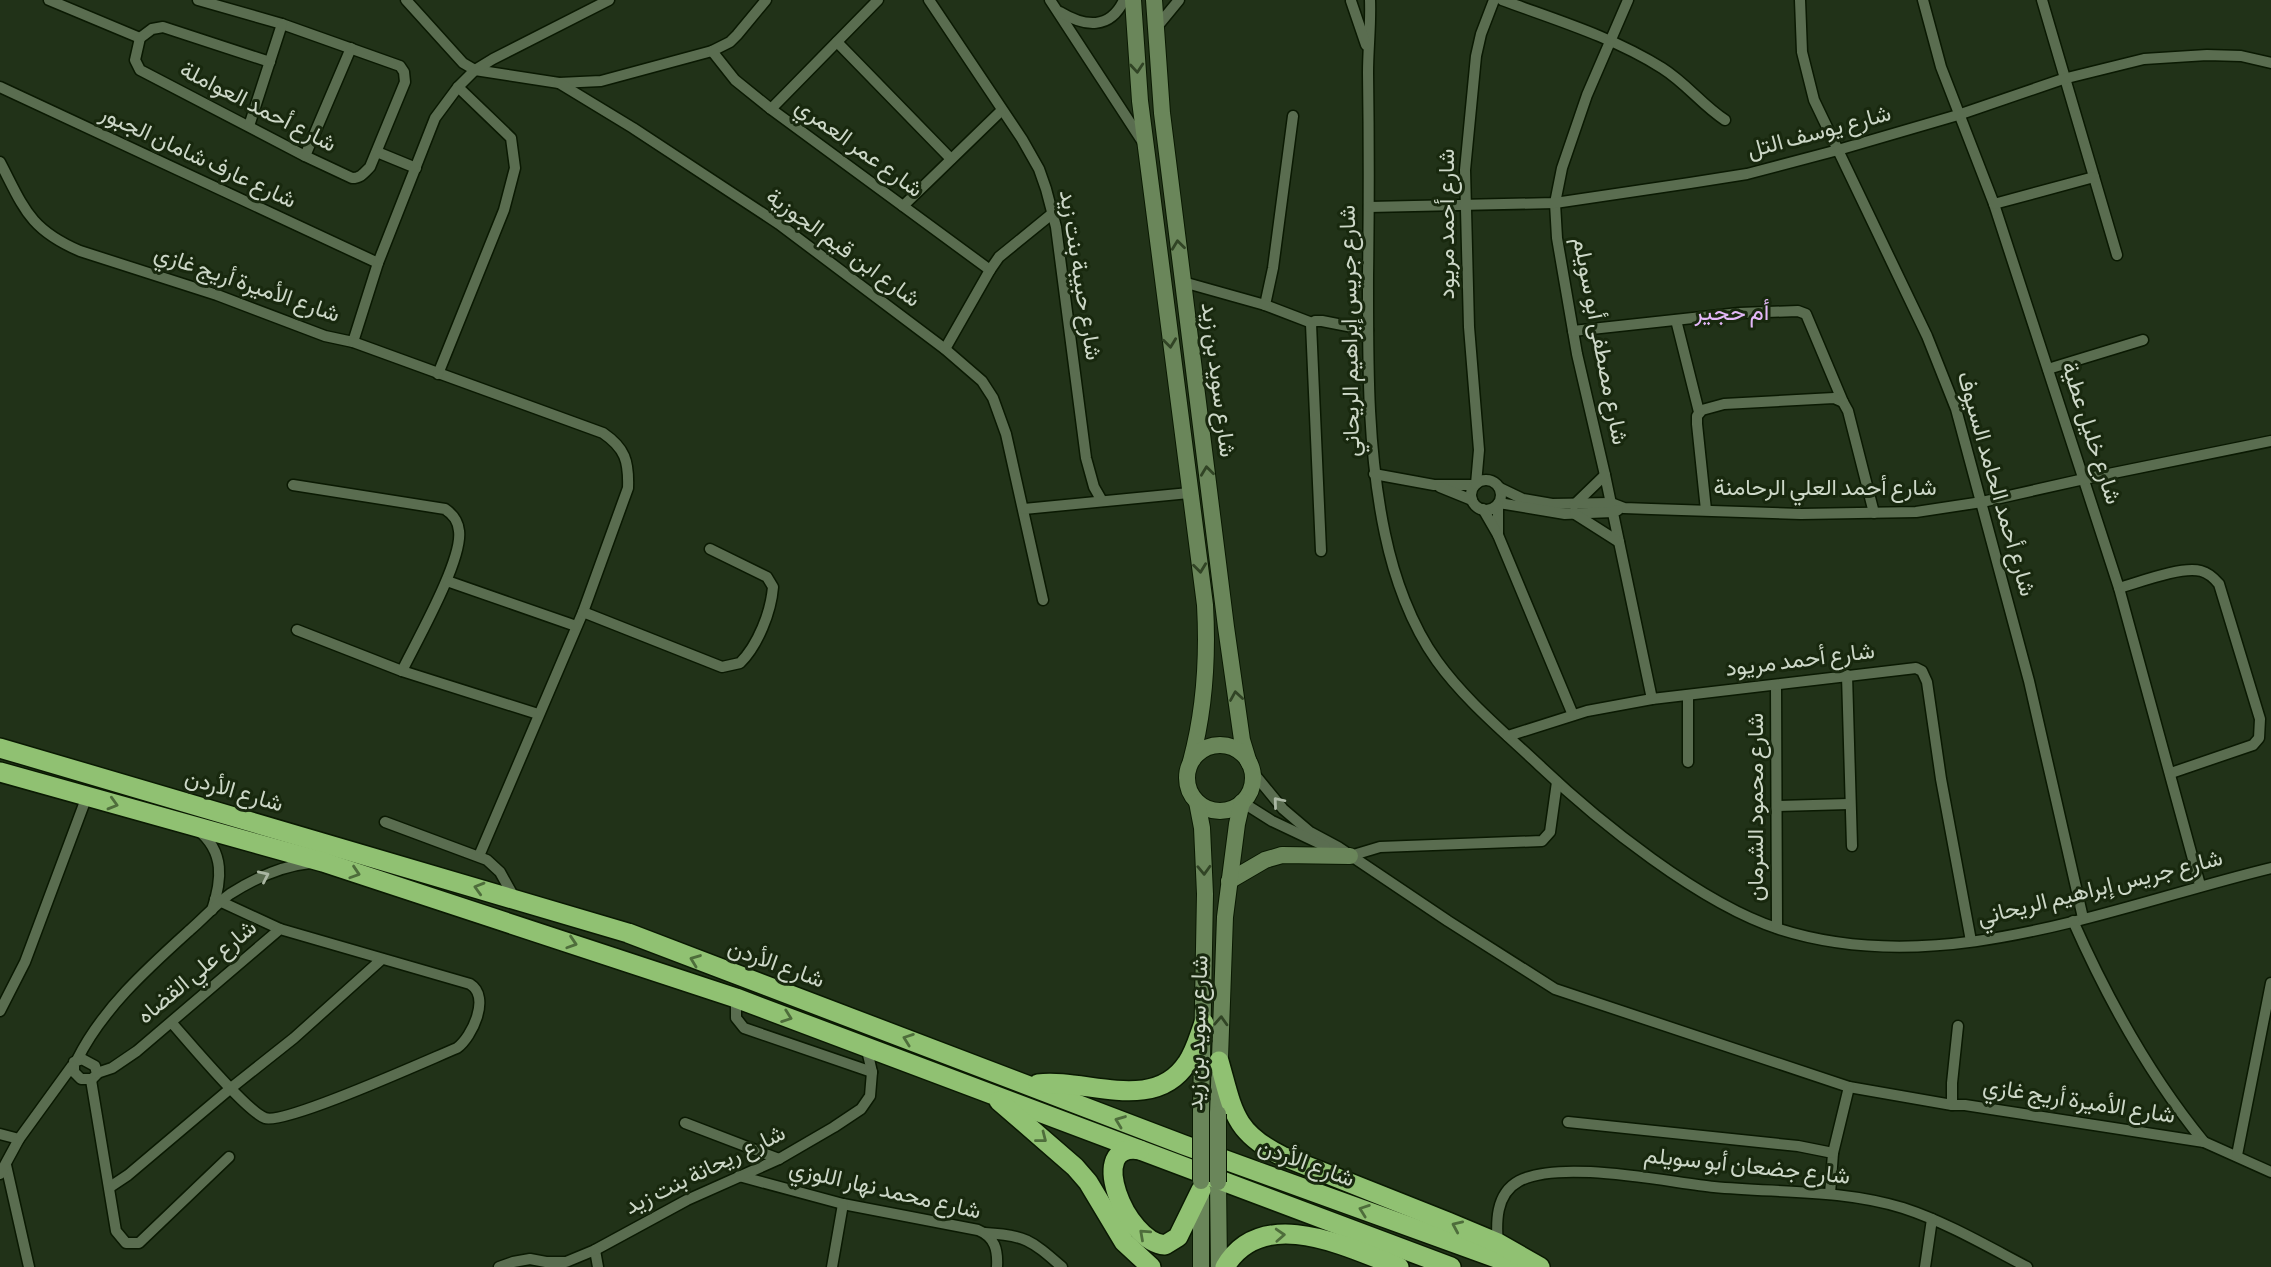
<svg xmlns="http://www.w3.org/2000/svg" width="2271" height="1267" font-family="'Sofia Sans Condensed',Vazirmatn,sans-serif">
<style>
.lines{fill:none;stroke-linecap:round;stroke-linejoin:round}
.street-casing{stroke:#0a1902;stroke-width:13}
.secondary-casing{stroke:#0a1902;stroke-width:18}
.highway-casing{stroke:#0a1902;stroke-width:22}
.street{stroke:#5a6d50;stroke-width:10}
.secondary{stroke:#6a865a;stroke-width:16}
.highway{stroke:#90c172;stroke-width:19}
.secondary-bridge-casing{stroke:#0a1902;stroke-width:18;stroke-linecap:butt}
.secondary-bridge{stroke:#6a865a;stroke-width:16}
.oneway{stroke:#314425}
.oneway2{stroke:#aab7a3}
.oneway3{stroke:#4e6d3b}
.labels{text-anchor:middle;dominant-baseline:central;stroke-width:6;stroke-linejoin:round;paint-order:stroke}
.street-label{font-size:23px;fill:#ccd7c7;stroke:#18280e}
.neighbourhood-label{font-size:24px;fill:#e4b8f9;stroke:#18280e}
</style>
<rect width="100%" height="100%" fill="#213218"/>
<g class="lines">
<g class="street-casing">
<g id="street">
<path d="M49 0 140 38"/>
<path d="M198 0 282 24 400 66 404 72 405 82 370 167C364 173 361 178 352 178L305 156 140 70 135 60 140 38 152 29 163 27 270 62"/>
<path d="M406 0 463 63 475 70 559 83 601 81 712 51 730 42 737 35 766 0"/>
<path d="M929 0 1022 139 1039 169 1046 189 1056 227 1086 458 1094 487 1102 501"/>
<path d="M1050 0 1144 144"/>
<path d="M1370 0C1371 25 1368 48 1368 73 1369 140 1369 208 1368 276 1368 362 1367 449 1385 534 1394 577 1411 625 1437 661 1465 700 1504 732 1539 765 1599 822 1701 904 1779 929 1941 981 2114 906 2271 868"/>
<path d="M1502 0C1556 20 1613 37 1662 68 1686 83 1702 105 1725 120"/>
<path d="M1628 0 1587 95 1562 168 1555 203 1557 238 1577 354 1605 475 1652 699"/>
<path d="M1800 0 1802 52 1814 100 1927 336 1956 409 2029 681 2083 918"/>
<path d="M1923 0 1941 67 1994 204 2119 588 2200 885"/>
<path d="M2042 0 2117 255"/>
<path d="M1351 1 1366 45"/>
<path d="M1060 12C1085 27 1110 30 1124 0"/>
<path d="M1156 28 1179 0"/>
<path d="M837 42 951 159"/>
<path d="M712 51 735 80 771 109 990 270"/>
<path d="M559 83 633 128 779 224 945 349 982 381 993 398 1006 434 1043 600"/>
<path d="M0 87 378 263"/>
<path d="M771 109 878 0"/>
<path d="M1293 116 1273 268 1265 305 1312 323"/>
<path d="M249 126 282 24"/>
<path d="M377 152 416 168"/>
<path d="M305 156 351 48"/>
<path d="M0 162C24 208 29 229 80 251L217 295 325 336 353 342 378 263 435 118 458 87 475 70 493 59 609 0"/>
<path d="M1994 204 2094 177"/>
<path d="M903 206 1001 111"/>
<path d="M1369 207 1555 203 1690 183 1747 174 1838 150 1958 115 2063 79 2144 59 2207 55 2241 56 2271 63"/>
<path d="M1183 282 1265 305"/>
<path d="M1676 320 1699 412"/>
<path d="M1573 331 1739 313 1798 311 1806 314 1843 402"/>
<path d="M353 342 603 433C625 448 629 461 628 488L583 612 479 856"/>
<path d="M945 349 990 270 999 257 1053 213"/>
<path d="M2048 369 2143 340"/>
<path d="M438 374 504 210 515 168 511 138 458 87"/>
<path d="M1374 474 1434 485H1474"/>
<circle cx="1486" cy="495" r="15"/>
<path d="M1476 484 1479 450 1469 327 1465 170 1476 56 1481 34 1494 0"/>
<path d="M293 485 445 509C454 515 458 521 459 531 463 560 416 642 402 671"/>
<path d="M1440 487 1472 500"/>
<path d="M1500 488 1523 499 1552 504 1611 503 1624 508 1651 509 1801 514 1916 512 1982 502 2084 479 2271 441"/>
<path d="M1499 503 1565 514 1613 512 1618 510"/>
<path d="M1498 505V535"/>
<path d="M1574 505 1605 475"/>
<path d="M1024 509 1189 493"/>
<path d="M1483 509 1498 535 1573 715"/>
<path d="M1706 510 1697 424V416L1702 410 1724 404 1834 398 1843 402 1848 411 1874 513"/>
<path d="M1575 514 1619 542"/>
<path d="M1321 551 1311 324 1315 321H1322L1368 330"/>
<path d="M447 581 576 626"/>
<path d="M2119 588C2140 582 2181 566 2201 571 2209 573 2214 578 2219 584L2260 719 2259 738 2253 745 2171 773"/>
<path d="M583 612 722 667 740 663C758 645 771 612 773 587L767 577 710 549"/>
<path d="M297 630 402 671 538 714"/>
<path d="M1847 675 1852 846"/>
<path d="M1776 686 1777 928"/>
<path d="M1688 696V762"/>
<path d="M1508 736 1587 711 1652 699 1916 668 1922 671 1927 682 1941 779 1971 941"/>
<path d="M1251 770 1283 809 1310 832 1338 847 1448 921 1555 989 1849 1087 1952 1105"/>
<path d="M1242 802 1272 821 1325 846"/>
<path d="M1777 806 1849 804"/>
<path d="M385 822 487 860 500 872 515 899"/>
<path d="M198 830C225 852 222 880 212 910"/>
<path d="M1347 855 1350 856 1380 847 1542 841 1550 832 1557 782"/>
<path d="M215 899 280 929"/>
<path d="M2073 921C2108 1000 2149 1075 2204 1142"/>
<path d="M736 998V1018L744 1028 872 1072"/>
<path d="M0 1011 25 962 87 796"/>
<path d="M1958 1026 1952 1083V1105H1965L2204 1142 2271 1172"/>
<path d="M82 1059 95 1066 97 1074 92 1079H81L74 1072V1062Z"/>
<path d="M77 1060C102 1009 148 968 190 930 203 919 216 904 230 894 255 878 281 866 310 863"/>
<path d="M97 1073 112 1068 137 1051 280 929 470 984C491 997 472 1037 457 1048 428 1060 285 1125 265 1118 246 1111 188 1041 171 1022"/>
<path d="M91 1080 116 1231 126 1243H139L229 1157"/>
<path d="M1568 1122 1798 1146 1833 1153 1830 1194"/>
<path d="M685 1123 779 1159"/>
<path d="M0 1134 19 1139"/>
<path d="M1833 1153 1849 1087"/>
<path d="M2237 1155 2271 983"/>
<path d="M6 1165 29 1267"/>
<path d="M0 1174 19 1139 72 1066"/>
<path d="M739 1176 843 1204 978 1230C995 1237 998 1250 997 1267"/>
<path d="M110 1187 128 1175 231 1088 294 1038 382 959"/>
<path d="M985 1233C1026 1235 1032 1241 1062 1267"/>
<path d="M1498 1247C1496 1223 1495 1194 1519 1181 1561 1159 1666 1182 1714 1187 1777 1193 1841 1189 1903 1208 1946 1222 1987 1246 2027 1267"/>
<path d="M595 1250 598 1267"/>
<path d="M499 1267 513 1262 530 1259 546 1262H566L595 1250 687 1200 779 1159 834 1127 861 1109 870 1096 872 1072 866 1046"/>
<path d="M832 1267 843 1204"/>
<path d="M1925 1267 1932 1219"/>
</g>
</g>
<g class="secondary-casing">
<g id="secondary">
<path d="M1133 0 1140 101 1205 605C1208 659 1205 709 1191 761"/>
<path d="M1154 0 1162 113 1226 627 1242 740 1249 763"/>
<circle cx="1220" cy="778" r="33"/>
<path d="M1197 802 1202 828 1205 894 1201 1112"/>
<path d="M1229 881 1265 860 1282 855 1350 856"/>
<path d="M1218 1114 1225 917 1237 824 1242 802"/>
<path d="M1218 1182 1219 1267"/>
<path d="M1201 1267V1191"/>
</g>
</g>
<g class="highway-casing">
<g id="highway">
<path d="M0 748 628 933 1184 1145 1521 1267"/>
<path d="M0 772 323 862 736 998 1451 1267"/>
<path d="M1219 1061C1233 1110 1233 1132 1282 1156L1448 1222 1498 1243 1540 1267"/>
<path d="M1038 1084C1085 1078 1154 1114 1187 1063 1195 1052 1199 1036 1204 1023"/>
<path d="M999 1101 1075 1167 1088 1182 1124 1242 1151 1267"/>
<path d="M1140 1150C1085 1140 1125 1242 1165 1245L1178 1237 1201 1190"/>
<path d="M1225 1267C1262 1204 1347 1247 1399 1267"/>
</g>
</g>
<use href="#street" class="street"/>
<use href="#secondary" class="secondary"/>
<use href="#highway" class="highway"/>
<g class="secondary-bridge-casing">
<g id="secondary-bridge">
<path d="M1218 1114V1182"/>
<path d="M1201 1181V1112"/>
</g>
</g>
<use href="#secondary-bridge" class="secondary-bridge"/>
</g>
<defs><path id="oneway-chevron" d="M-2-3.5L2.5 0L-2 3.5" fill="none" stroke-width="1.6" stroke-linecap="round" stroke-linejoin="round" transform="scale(1.75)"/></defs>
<g class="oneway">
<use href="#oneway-chevron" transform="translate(1137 68) rotate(85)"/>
<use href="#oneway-chevron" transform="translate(1178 245) rotate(-97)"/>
<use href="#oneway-chevron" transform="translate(1170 343) rotate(83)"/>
<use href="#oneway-chevron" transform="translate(1207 471) rotate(-97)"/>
<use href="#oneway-chevron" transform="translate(1200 568) rotate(83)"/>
<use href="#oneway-chevron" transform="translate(1236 696) rotate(-99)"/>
<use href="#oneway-chevron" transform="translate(1204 870) rotate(88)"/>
<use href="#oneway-chevron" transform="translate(1221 1021) rotate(-87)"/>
</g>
<g class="oneway2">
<use href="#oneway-chevron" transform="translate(1278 802) rotate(-130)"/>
<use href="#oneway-chevron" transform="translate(264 876) rotate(-25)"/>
</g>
<g class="oneway3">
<use href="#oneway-chevron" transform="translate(113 804) rotate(16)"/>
<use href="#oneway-chevron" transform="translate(355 873) rotate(18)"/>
<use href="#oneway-chevron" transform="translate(479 888) rotate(-164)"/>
<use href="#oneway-chevron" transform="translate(572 943) rotate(18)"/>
<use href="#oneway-chevron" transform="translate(695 960) rotate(-159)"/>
<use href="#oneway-chevron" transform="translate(787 1017) rotate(20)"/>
<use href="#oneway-chevron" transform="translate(908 1039) rotate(-160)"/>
<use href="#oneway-chevron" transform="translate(1120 1121) rotate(-159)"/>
<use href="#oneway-chevron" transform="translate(1042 1138) rotate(38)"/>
<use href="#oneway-chevron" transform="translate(1364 1210) rotate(-160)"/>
<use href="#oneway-chevron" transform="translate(1457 1226) rotate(-156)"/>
<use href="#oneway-chevron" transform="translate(1144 1234) rotate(-138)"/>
<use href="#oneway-chevron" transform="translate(1280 1235) rotate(-3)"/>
</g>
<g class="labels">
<g class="street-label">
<text transform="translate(258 107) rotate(27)">شارع أحمد العواملة</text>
<text transform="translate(1819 132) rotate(-15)">شارع يوسف التل</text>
<text transform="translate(859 148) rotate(36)">شارع عمر العمري</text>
<text transform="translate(198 157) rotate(25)">شارع عارف شامان الجبور</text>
<text transform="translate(1447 224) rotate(-90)">شارع أحمد مريود</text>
<text transform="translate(843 248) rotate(36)">شارع ابن قيم الجوزية</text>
<text transform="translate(1080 275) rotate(81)">شارع حبيبة بنت زيد</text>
<text transform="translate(247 284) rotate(19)">شارع الأميرة أريج غازي</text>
<text transform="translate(1350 331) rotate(-91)">شارع جريس إبراهيم الريحاني</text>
<text transform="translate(1600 341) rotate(79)">شارع مصطفى أبو سويلم</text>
<text transform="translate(1218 380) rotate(83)">شارع سويد بن زيد</text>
<text transform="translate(2091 433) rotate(72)">شارع خليل عطية</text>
<text transform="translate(1996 484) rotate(74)">شارع أحمد الحامد السيوف</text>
<text x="1825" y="488">شارع أحمد العلي الرحامنة</text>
<text transform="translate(1800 660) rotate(-7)">شارع أحمد مريود</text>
<text transform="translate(234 791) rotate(16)">شارع الأردن</text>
<text transform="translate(1756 807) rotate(-90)">شارع محمود الشرمان</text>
<text transform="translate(2100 888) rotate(-14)">شارع جريس إبراهيم الريحاني</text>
<text transform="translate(776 964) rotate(20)">شارع الأردن</text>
<text transform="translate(197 972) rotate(-40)">شارع علي القضاه</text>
<text transform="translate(1198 1033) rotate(-88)">شارع سويد بن زيد</text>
<text transform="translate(2079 1101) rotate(9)">شارع الأميرة أريج غازي</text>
<text transform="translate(1306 1163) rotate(20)">شارع الأردن</text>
<text transform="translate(1747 1166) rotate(6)">شارع جضعان أبو سويلم</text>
<text transform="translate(705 1170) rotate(-26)">شارع ريحانة بنت زيد</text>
<text transform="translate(885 1190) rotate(13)">شارع محمد نهار اللوزي</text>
</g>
<g class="neighbourhood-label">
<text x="1732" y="312">أم حجير</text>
</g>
</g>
</svg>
